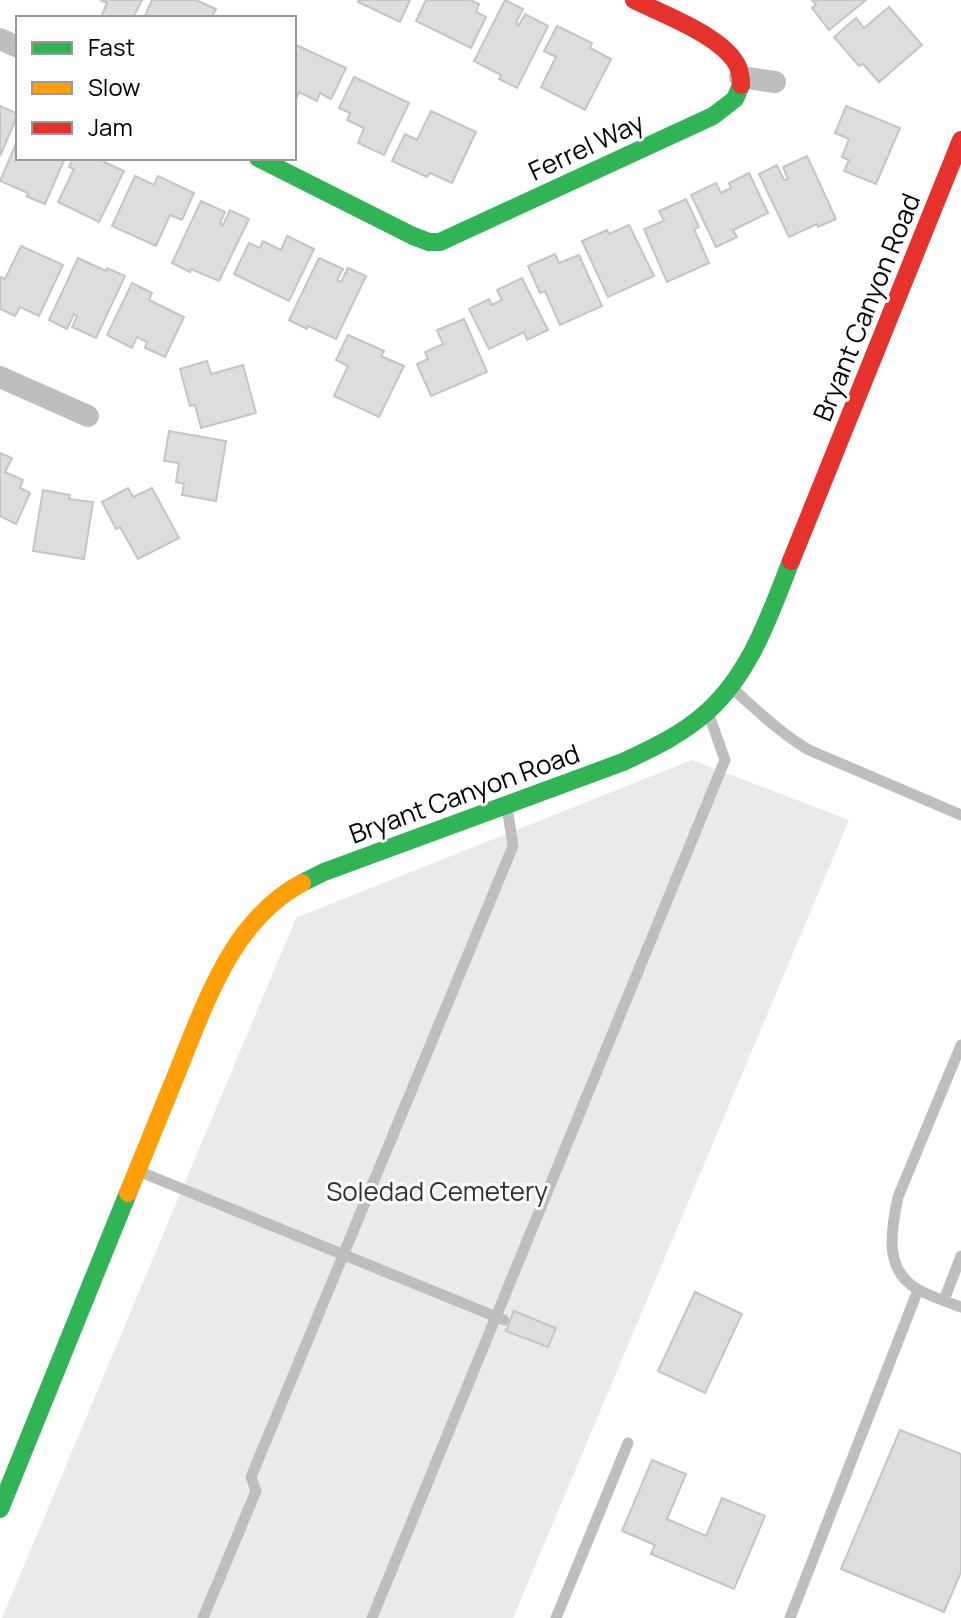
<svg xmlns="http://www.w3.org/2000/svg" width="961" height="1618" font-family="Manrope,sans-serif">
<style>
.green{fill:#eaeaea}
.building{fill:#ddd;stroke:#c5c5c5;stroke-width:2}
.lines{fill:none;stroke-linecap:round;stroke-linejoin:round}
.lane{stroke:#bebebe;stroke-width:11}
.street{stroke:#bebebe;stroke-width:22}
.fast{stroke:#30b455;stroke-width:18}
.slow{stroke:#ff9f0a;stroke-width:18}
.jam{stroke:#e5322d;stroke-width:18}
.labels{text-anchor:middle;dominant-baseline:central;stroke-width:6;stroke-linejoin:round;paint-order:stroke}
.street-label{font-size:26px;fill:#000;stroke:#fff}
.park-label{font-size:26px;fill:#303030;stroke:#fff}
</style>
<rect width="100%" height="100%" fill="#fff"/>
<path class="green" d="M692 760 849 820 513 1618H2L296 918Z"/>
<g class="building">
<path d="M100 0H142L133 18 101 17 107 3Z"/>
<path d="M152 0H196L216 9 211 18H144Z"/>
<path d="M359 0H410L400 22 358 2Z"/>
<path d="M426 0H470L479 4 476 12 486 17 471 48 416 21Z"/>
<path d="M505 0 523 9 516 23 519 25 525 14 548 26 517 88 499 79 501 75 474 61Z"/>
<path d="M812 0H866L829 30 812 8 816 5Z"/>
<path d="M889 7 922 45 879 82 863 64 859 66 834 37 856 18 864 28Z"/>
<path d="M557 26 592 43 590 48 611 59 585 110 541 87 556 57 544 51Z"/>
<path d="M294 44 346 68 331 99 320 93 317 101 299 92 294 104Z"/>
<path d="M354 77 409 103 384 155 358 143 364 128 347 120 350 113 339 108Z"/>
<path d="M0 106 18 114 0 156Z"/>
<path d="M846 106 900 128 876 184 844 171 849 160 842 157 849 139 835 133Z"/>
<path d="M431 111 476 132 452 183 430 173 427 177 392 161 405 134 417 140Z"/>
<path d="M18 139V158H65L45 204 27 197 28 193 0 181Z"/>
<path d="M807 156 836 219 818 227 817 224 789 237 759 174 777 165 784 180 788 179 783 167Z"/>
<path d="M73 158H106L104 162 124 171 99 222 58 202 74 169 69 167Z"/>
<path d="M749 173 768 213 733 230 737 237 716 247 691 195 716 183 721 193 731 188 729 183Z"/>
<path d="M135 176 154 185 158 176 194 193 182 220 170 215 156 246 112 226Z"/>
<path d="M686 199 699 227 694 229 709 263 667 282 644 229 664 221 659 211Z"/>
<path d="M201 201 225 212 220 223 223 225 230 210 249 219 219 281 191 269 190 272 172 263Z"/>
<path d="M629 225 654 276 608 297 582 241 607 230 609 234Z"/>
<path d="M287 236 314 249 289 301 234 274 249 243 260 248 263 241 281 250Z"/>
<path d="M21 246 63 265 39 316 20 307 15 316 0 309V279L1 277 5 279Z"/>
<path d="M555 254 559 263 579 255 602 306 560 325 545 291 540 293 528 266Z"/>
<path d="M78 258 106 271 107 268 125 276 96 338 72 327 77 316 74 314 67 329 49 320Z"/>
<path d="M319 258 343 269 337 280 341 282 348 268 366 276 336 339 308 326 307 329 289 320Z"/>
<path d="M522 278 548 330 527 340 524 332 489 349 469 309 489 299 492 305 502 300 497 290Z"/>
<path d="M132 283 152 293 149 300 184 317 165 357 145 348 147 342 137 337 132 348 107 335Z"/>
<path d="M464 319 487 372 431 396 417 364 428 359 425 352 443 344 437 330Z"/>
<path d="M348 335 384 351 381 356 404 366 379 417 334 396 348 366 336 360Z"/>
<path d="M207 361 211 374 243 365 256 413 201 428 195 405 190 406 180 369Z"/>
<path d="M169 431 226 441 216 501 182 495 184 484 176 482 179 463 164 461Z"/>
<path d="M0 453 12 458 5 472 23 480 20 488 30 493 16 524 0 516Z"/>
<path d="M128 488 133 497 152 488 179 538 138 559 120 527 116 529 102 502Z"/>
<path d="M43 490 70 495 69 499 93 502 84 559 33 551Z"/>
<path d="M695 1292 742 1314 705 1393 658 1371Z"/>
<path d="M514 1311 556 1328 548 1347 506 1331Z"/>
<path d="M900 1430 961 1454V1572L944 1612 841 1569Z"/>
<path d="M652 1460 686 1474 667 1519 706 1536 722 1498 765 1516 734 1589 651 1554 655 1545 622 1531Z"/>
</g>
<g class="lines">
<g class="lane">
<path d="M733 689C758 711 781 734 809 750L961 815"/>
<path d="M961 1045 898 1197C891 1230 883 1271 919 1290 932 1297 947 1302 961 1307"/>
<path d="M138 1171 504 1320"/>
<path d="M944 1300 961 1256"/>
<path d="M203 1618 256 1491 251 1477 513 846 507 807"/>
<path d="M372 1618 725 760 709 715"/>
<path d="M556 1618 628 1443"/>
<path d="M790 1618 918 1290"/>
</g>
<g class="street">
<path d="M0 39 18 47"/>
<path d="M740 77 775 82"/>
<path d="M0 377 88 416"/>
</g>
<g class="fast">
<path d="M258 158 413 236 429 242H440L713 116 735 99 741 85"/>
<path d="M302 883 324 872 623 762C653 748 683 734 708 711 751 672 770 614 791 561"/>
<path d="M0 1509 128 1193"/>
</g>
<path class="slow" d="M128 1193C145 1151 162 1110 179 1068 207 999 233 920 302 883"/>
<g class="jam">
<path d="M634 0C663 14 716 34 734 60 740 67 741 76 741 85"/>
<path d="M791 561 961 140"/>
</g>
</g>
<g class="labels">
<g class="street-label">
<text transform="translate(586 146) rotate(-25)">Ferrel Way</text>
<text transform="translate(866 307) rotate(-68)">Bryant Canyon Road</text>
<text transform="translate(464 793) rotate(-20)">Bryant Canyon Road</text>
</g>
<g class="park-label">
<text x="437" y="1191">Soledad Cemetery</text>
</g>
</g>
<rect x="16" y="16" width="280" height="144" fill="#ffffff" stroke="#999999" stroke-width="2"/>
<rect x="32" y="42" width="40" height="12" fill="#30b455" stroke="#999999" stroke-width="2"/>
<text x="88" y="56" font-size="24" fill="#000000">Fast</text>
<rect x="32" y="82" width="40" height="12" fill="#ff9f0a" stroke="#999999" stroke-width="2"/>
<text x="88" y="96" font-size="24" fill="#000000">Slow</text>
<rect x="32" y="122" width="40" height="12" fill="#e5322d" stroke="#999999" stroke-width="2"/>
<text x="88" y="136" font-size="24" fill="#000000">Jam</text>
</svg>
